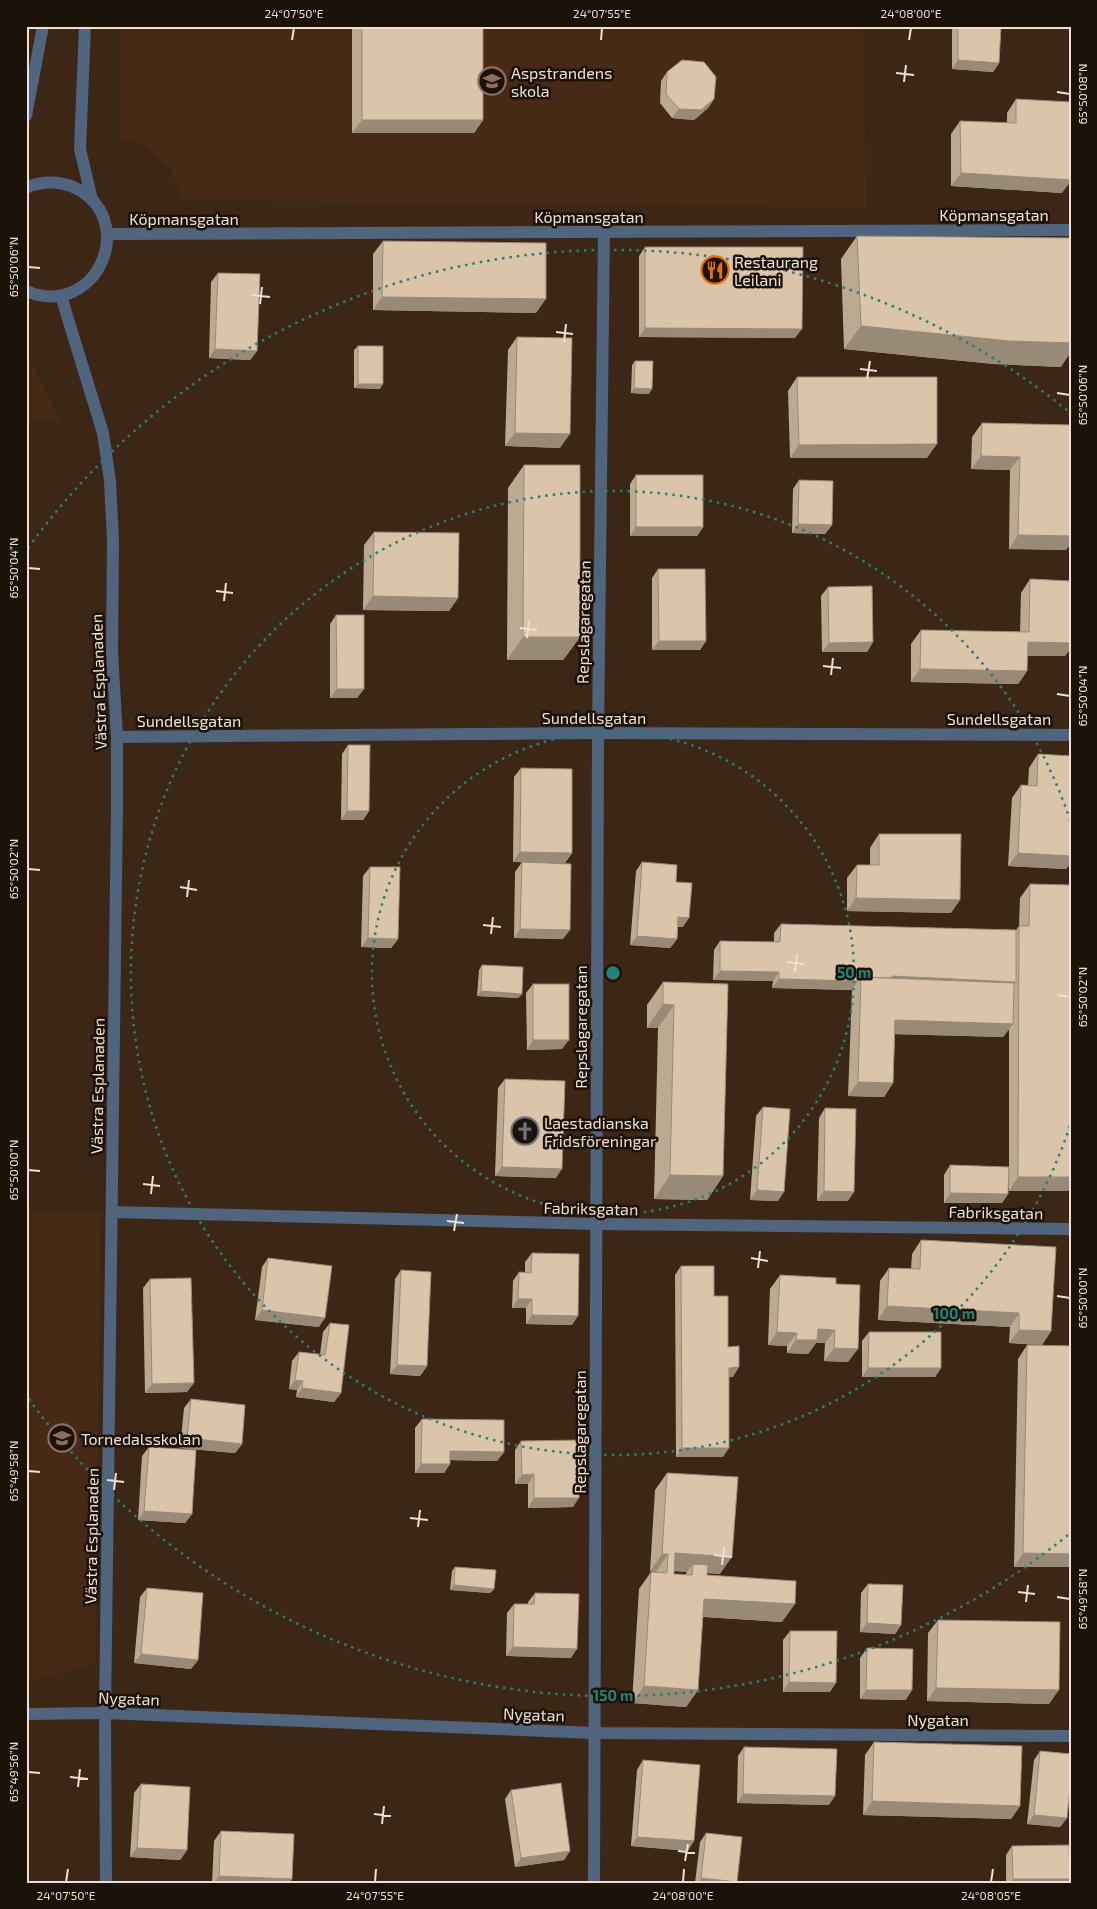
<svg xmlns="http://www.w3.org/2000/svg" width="1097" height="1909" font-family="'Exo 2',sans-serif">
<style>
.built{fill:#462a15}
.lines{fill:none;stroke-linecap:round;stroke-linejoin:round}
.minor{stroke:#50647d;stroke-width:12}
.wall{fill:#bba992;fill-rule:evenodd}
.shaded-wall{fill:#998977}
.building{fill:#dac4aa;stroke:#998977}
.ticks{fill:none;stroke:#eee0d5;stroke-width:2}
.ring{fill:none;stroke:#258178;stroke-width:2.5;stroke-dasharray:2.5 5}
.labels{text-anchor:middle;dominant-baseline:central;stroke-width:5;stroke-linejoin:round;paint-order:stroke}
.poi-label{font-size:16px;fill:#eee0d5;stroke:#1b120a;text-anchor:start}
.street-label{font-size:16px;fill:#eee0d5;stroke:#1b120a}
.centre{fill:#258178;stroke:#1b120a;stroke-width:2.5}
.ring-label{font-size:15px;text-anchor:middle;font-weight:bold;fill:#258178;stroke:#1b120a;stroke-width:5;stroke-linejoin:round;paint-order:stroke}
.neatline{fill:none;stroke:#eee0d5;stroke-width:2}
.ticks-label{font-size:12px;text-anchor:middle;fill:#eee0d5}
</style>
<rect width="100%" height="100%" fill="#3c2615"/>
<g class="built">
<path d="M120 26H863L866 208 183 200 169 167 145 147 121 137Z"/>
<path d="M26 353 61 421H26Z"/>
<path d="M26 1212H101L95 1664 26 1682Z"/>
</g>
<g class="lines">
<g class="minor">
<path d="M85 26 80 149 92 200"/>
<path d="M26 116 43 26"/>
<path d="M26 188C40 181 57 181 71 186 142 216 98 321 26 291"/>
<path d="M107 234 1071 230"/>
<path d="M61 296 103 433 110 481 113 541 112 652 117 737V805L105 1713 106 1883"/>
<path d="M117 737 598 733 1071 735"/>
<path d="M112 1212 596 1224 1071 1229"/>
<path d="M26 1714 105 1713 594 1733 1071 1736"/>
<path d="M594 1883 598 733 604 232"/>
</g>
</g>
<g class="wall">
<path d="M352 26H483V120L474 133H352Z"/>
<path d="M952 26H1001L999 63 993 72 952 69Z"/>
<path d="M667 72 714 99 708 108 694 120 672 118 660 103 661 81Z"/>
<path d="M1016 99 1062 193 951 186V134L960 121 1007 123V113Z"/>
<path d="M857 236 1061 367 994 364 844 349 841 259Z"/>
<path d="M383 241 536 313 373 310V254Z"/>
<path d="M645 247 795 338 639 337V256Z"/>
<path d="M218 273 257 351 250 360 209 358 211 282Z"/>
<path d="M517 337 560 448 505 446 508 350Z"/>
<path d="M358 346 380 389 354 388V350Z"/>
<path d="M635 361 649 394 631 393 632 365Z"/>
<path d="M797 377 927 458H790L788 391Z"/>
<path d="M982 423 1071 425 1066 550 1009 549 1010 470 971 469 972 437Z"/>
<path d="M524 465 580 637 563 660H507L508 488Z"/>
<path d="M636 475 703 527 697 536H630V484Z"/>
<path d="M799 480 832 525 825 534 792 533 793 489Z"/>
<path d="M374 532 458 598 449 611 363 610 364 545Z"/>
<path d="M658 569 706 641 700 650H652V578Z"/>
<path d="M1030 579 1071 581V648L1065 656H1027V671L1018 684 911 682V644L921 630 1020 632 1021 593Z"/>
<path d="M828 587 873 642 867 652H822L821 596Z"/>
<path d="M336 615 364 689 357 698H330V624Z"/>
<path d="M348 745 369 811 363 820H341L342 754Z"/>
<path d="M1038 754 1071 756V863L1066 869 1008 866 1012 798 1021 785H1028L1029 768Z"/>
<path d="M521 768 572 853 565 863 513 862 514 777Z"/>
<path d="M879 834 951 913 847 911V878L857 865H870V848Z"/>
<path d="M522 862 563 939 514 938 515 872Z"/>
<path d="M642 862 676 882 683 927H678L677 939 670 948 630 945 636 871Z"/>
<path d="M370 867 398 939 391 948 361 947 363 876Z"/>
<path d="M1030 884 1068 1191H1009V1029L1003 1037 895 1034 893 1083 884 1097 848 1096 852 990 772 988 773 981 713 980 714 950 720 941 774 942V933L781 924 1016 930 1019 926 1020 898Z"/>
<path d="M482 965 522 994 518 998 477 996 479 970Z"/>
<path d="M663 982 728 984 723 1176 707 1200 654 1199 658 1028H647V1005Z"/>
<path d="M533 984 562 1049 527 1050 526 993Z"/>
<path d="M505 1079 556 1178 495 1176 498 1088Z"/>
<path d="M763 1107 778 1201 750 1200 756 1116Z"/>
<path d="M825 1108 848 1201H817L819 1118Z"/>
<path d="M950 1165 1008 1194 1002 1203H944V1175Z"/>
<path d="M921 1240 1051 1331 1042 1345 1009 1343 1010 1327 878 1320 880 1281 889 1268 911 1269 912 1254Z"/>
<path d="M532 1253 572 1325 526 1324V1308H512L513 1281 519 1272H525V1262Z"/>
<path d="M268 1258 319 1327 255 1320 262 1267Z"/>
<path d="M681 1266 714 1296 728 1347 733 1377H729L723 1457H676L675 1275Z"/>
<path d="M401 1270 427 1366 420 1376 390 1374 395 1279Z"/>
<path d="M780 1275 836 1284 848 1362 824 1361 825 1343H816L808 1354 787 1353V1346L768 1345 770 1289Z"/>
<path d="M150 1279 187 1392 145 1393 143 1288Z"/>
<path d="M330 1323 341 1393 334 1402 296 1397 297 1390 289 1389 292 1361 299 1352 320 1354 323 1332Z"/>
<path d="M869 1332 941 1368 935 1377H862V1341Z"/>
<path d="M1027 1345 1071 1346V1567H1014L1018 1359Z"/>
<path d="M191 1399 242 1444 235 1453 180 1448 184 1408Z"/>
<path d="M422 1419 504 1452 497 1461 450 1460V1464L444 1473H415V1428Z"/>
<path d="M521 1441 573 1507 528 1508V1484H515V1450Z"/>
<path d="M149 1447 192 1514 185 1523 138 1520 142 1456Z"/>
<path d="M667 1473 720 1574 707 1573V1575L782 1622 703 1617 698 1690 686 1707 632 1703 639 1589 651 1572 656 1573V1572L650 1571 655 1490ZM674 1571 687 1572 685 1575 674 1574Z"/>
<path d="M455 1567 494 1589 490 1593 450 1590 452 1571Z"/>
<path d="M868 1584 901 1625 895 1634 860 1632 861 1593Z"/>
<path d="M147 1588 198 1660 191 1669 134 1663 140 1597Z"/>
<path d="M535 1593 571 1658 506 1656 507 1613 514 1604H528V1602Z"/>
<path d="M938 1620 1049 1704 927 1701 928 1633Z"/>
<path d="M790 1631 830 1692H783V1640Z"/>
<path d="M867 1648 906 1700 860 1699V1658Z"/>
<path d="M874 1742 1020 1806 1011 1819 863 1815 865 1755Z"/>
<path d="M744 1747 829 1805 737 1803 738 1756Z"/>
<path d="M1040 1751 1067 1818 1060 1827 1027 1824 1034 1760Z"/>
<path d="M643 1760 688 1851 631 1846 637 1770Z"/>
<path d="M141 1784 187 1850 180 1860 130 1857 134 1793Z"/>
<path d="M511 1790 570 1851 564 1860 515 1867 505 1799Z"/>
<path d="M221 1831 292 1879 290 1883H212L214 1841Z"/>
<path d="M706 1833 737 1882V1883H695L700 1842Z"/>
<path d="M1012 1846 1070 1879 1067 1883H1006V1855Z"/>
</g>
<g class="shaded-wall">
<path d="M958 60 999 63 993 72 952 69Z"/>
<path d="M714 99 708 108 694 120 672 118 679 109Z"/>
<path d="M362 120H483L474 133H352Z"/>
<path d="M961 173 1071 180V181L1062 193 951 186Z"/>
<path d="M382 297 546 299 536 313 373 310Z"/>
<path d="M861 326 1071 343V352L1061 367 994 364 844 349Z"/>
<path d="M645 328 802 329 795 338 639 337Z"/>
<path d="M215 349 257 351 250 360 209 358Z"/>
<path d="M358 384H383L380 389 354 388Z"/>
<path d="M634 388 652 389 649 394 631 393Z"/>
<path d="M515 433 570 434 560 448 505 446Z"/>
<path d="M937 444 927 458H790L799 445Z"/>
<path d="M981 456 1020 457 1010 470 971 469Z"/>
<path d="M798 524 832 525 825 534 792 533Z"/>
<path d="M636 527H703L697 536H630Z"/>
<path d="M1018 535 1071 536V544L1066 550 1009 549Z"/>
<path d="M373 596 458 598 449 611 363 610Z"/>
<path d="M523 637H580L563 660H507Z"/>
<path d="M659 641H706L700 650H652Z"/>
<path d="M873 642 867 652H822L829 643Z"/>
<path d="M1028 642 1071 643V648L1065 656H1018Z"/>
<path d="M920 669 1027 671 1018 684 911 682Z"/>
<path d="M337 689H364L357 698H330Z"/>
<path d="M347 811H369L363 820H341Z"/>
<path d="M520 852 572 853 565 863 513 862Z"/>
<path d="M1018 853 1071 856V863L1066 869 1008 866Z"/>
<path d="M856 898 960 900 951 913 847 911Z"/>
<path d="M678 917 689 918 683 927 672 926Z"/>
<path d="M520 929 570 930 563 939 514 938Z"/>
<path d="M637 936 677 939 670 948 630 945Z"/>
<path d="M368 938 398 939 391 948 361 947Z"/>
<path d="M720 971 779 972 773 981 713 980Z"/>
<path d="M892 976 1016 982 1009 991 889 986Z"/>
<path d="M779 979 858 981 852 990 772 988Z"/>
<path d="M481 991 522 994 518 998 477 996Z"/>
<path d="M663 1004 674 1005 658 1028H647Z"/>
<path d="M895 1020 1013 1024 1003 1037 886 1034Z"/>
<path d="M533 1040H569L562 1049 527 1050Z"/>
<path d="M858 1082 893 1083 884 1097 848 1096Z"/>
<path d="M502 1167 562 1169 556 1178 495 1176Z"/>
<path d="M670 1175 723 1176 707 1200 654 1199Z"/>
<path d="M1018 1177H1071V1188L1068 1191H1009Z"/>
<path d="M757 1190 784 1192 778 1201 750 1200Z"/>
<path d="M824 1191 854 1192 848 1201H817Z"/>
<path d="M950 1193 1008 1194 1002 1203H944Z"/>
<path d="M518 1299H532L526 1308H512Z"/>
<path d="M887 1306 1019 1313 1010 1327 878 1320Z"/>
<path d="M262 1310 325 1318 319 1327 255 1320Z"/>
<path d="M532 1315 578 1316 572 1325 526 1324Z"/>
<path d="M818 1329 835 1330 825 1343H816L808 1354 787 1353 796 1340Z"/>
<path d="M1019 1330 1051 1331 1042 1345 1009 1343Z"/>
<path d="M777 1332 797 1333 787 1346 768 1345Z"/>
<path d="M834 1348 858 1349 848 1362 824 1361Z"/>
<path d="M397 1365 427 1366 420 1376 390 1374Z"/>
<path d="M739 1367 733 1377H722L729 1368Z"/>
<path d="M868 1368H941L935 1377H862Z"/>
<path d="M295 1380 303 1381 297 1390 289 1389Z"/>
<path d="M194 1383 187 1392 145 1393 152 1384Z"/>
<path d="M302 1388 341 1393 334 1402 296 1397Z"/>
<path d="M187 1438 242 1444 235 1453 180 1448Z"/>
<path d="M682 1448H729L723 1457H676Z"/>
<path d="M450 1451 504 1452 497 1461 444 1460Z"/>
<path d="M421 1464H450L444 1473H415Z"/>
<path d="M534 1474 528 1484H515L522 1475Z"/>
<path d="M534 1498H579L573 1507 528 1508Z"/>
<path d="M144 1511 192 1514 185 1523 138 1520Z"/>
<path d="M675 1553 732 1557 720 1574 692 1572 693 1564 687 1572 667 1570Z"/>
<path d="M1023 1553 1071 1554V1567H1014Z"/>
<path d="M662 1554H668L656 1572 650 1571Z"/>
<path d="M454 1585 494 1589 490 1593 450 1590Z"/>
<path d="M704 1599 795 1604 782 1622 692 1616Z"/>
<path d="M867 1623 901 1625 895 1634 860 1632Z"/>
<path d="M513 1647 577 1649 571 1658 506 1656Z"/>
<path d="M141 1654 198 1660 191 1669 134 1663Z"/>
<path d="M789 1682 836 1683 830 1692H783Z"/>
<path d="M644 1686 698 1690 686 1707 632 1703Z"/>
<path d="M936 1688 1059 1690 1049 1704 927 1701Z"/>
<path d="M866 1690H912L906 1700 860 1699Z"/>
<path d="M743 1794 835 1796 829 1805 737 1803Z"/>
<path d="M872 1801 1020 1806 1011 1819 863 1815Z"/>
<path d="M1034 1815 1067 1818 1060 1827 1027 1824Z"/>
<path d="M637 1837 694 1841 688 1851 631 1846Z"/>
<path d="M137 1848 187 1850 180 1860 130 1857Z"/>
<path d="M570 1851 564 1860 515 1867 521 1858Z"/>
<path d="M219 1876 292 1879 290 1883H214Z"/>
<path d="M701 1878 737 1882V1883H698Z"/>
<path d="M1013 1879H1070L1067 1883H1011Z"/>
</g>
<g class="building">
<rect x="362" y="26" width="121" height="94"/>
<path d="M958 26H1001L999 63 958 60Z"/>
<path d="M682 60 704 62 716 77 714 99 701 110 679 109 666 94 667 72Z"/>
<path d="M1016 99 1071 102V180L961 173 960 121 1016 123Z"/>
<path d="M857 236 1071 238V343L1010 341 861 326Z"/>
<path d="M383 241 546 243V299L382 297Z"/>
<path d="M645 247H803L802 329 645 328Z"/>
<path d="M218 273 260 274 257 351 215 349Z"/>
<path d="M517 337 572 338 570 434 515 433Z"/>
<rect x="358" y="346" width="25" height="38"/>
<path d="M635 361H653L652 389 634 388Z"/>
<path d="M797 377H937V444L799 445Z"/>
<path d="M982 423 1071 425V536L1018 535 1020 457 981 456Z"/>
<path d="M524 465H580V637H523Z"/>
<rect x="636" y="475" width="67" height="52"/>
<path d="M799 480 833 481 832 525 798 524Z"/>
<path d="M374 532 459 533 458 598 373 596Z"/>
<path d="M658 569H705L706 641H659Z"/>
<path d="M1030 579 1071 581V643L1028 642 1027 671 920 669 921 630 1029 632Z"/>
<path d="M872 586 873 642 829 643 828 587Z"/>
<path d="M336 615H364V689H337Z"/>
<path d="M348 745H370L369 811H347Z"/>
<path d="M1038 754 1071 756V856L1018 853 1021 785 1037 786Z"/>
<path d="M521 768 572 769V853L520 852Z"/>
<path d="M879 834H961L960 900 856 898 857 865H879Z"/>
<path d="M522 862 571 864 570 930 520 929Z"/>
<path d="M642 862 677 865 676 882 692 883 689 918 678 917 677 939 637 936Z"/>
<path d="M370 867H400L398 939 368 938Z"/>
<path d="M1030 884 1071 885V1177H1018L1019 926H1029Z"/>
<path d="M781 924 1016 930V982L892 976V978L861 977 858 981 779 979V972L720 971V941L780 942Z"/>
<path d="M482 965 523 967 522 994 481 991Z"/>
<path d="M861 977 1014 983 1013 1024 895 1020 893 1083 858 1082Z"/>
<path d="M663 982 728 984 723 1176 670 1175 674 1005 663 1004Z"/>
<rect x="533" y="984" width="36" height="56"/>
<path d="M505 1079 565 1081 562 1169 502 1167Z"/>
<path d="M763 1107 790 1109 784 1192 757 1190Z"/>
<path d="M825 1108 856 1109 854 1192 824 1191Z"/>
<path d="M950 1165 1009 1167 1008 1194 950 1193Z"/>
<path d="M921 1240 1056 1247 1051 1331 1019 1330V1313L887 1306 889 1268 920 1269Z"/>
<path d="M532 1253 579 1254 578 1316 532 1315V1299H518L519 1272 531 1273Z"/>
<path d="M268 1258 332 1266 325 1318 262 1310Z"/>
<path d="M681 1266H714V1296H728V1347L739 1346V1367L729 1368V1448H682Z"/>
<path d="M401 1270 431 1272 427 1366 397 1365Z"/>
<path d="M780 1275 836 1278V1284L860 1285 858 1349 834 1348 835 1330 818 1329 817 1340H796L797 1333 777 1332Z"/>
<path d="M191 1278 194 1383 152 1384 150 1279Z"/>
<path d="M330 1323 349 1325 341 1393 302 1388 303 1381 295 1380 299 1352 325 1355Z"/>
<path d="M869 1332H941V1368H868Z"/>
<path d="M1027 1345 1071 1346V1554L1023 1553Z"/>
<path d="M191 1399 245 1405 242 1444 187 1438Z"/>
<path d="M422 1419 504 1420V1452L450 1451V1464H421Z"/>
<path d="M579 1440V1498H534V1474L522 1475 521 1441Z"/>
<path d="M149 1447 196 1450 192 1514 144 1511Z"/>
<path d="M667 1473 738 1477 732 1557 675 1553 674 1574 692 1575 693 1564 708 1565 707 1575 796 1581 795 1604 704 1599 698 1690 644 1686 651 1572 667 1573 668 1554H662Z"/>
<path d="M455 1567 496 1570 494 1589 454 1585Z"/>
<path d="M868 1584 903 1585 901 1625 867 1623Z"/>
<path d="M147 1588 203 1593 198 1660 141 1654Z"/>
<path d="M535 1593 579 1594 577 1649 513 1647 514 1604H534Z"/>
<path d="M938 1620 1060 1622 1059 1690 936 1688Z"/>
<path d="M790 1631H837L836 1683 789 1682Z"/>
<path d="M867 1648 913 1649 912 1690H866Z"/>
<path d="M874 1742 1022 1746 1020 1806 872 1801Z"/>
<path d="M744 1747 837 1749 835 1796 743 1794Z"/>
<path d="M1040 1751 1071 1754V1778L1067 1818 1034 1815Z"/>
<path d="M643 1760 700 1765 694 1841 637 1837Z"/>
<path d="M561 1783 570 1851 521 1858 511 1790Z"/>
<path d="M141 1784 190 1787 187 1850 137 1848Z"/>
<path d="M221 1831 294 1834 292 1879 219 1876Z"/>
<path d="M706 1833 742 1837 737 1882 701 1878Z"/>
<path d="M1069 1845 1070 1879H1013L1012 1846Z"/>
</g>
<path class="ticks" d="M292 40 294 28M601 40 602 28M909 40 911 28M896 73 914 75M904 82 906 65M1057 92 1070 94M28 267 40 268M252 295 270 297M260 304 262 287M556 332 573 334M564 342 566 324M860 369 877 371M867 379 870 361M1057 393 1070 395M28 568 40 569M216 591 233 593M224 601 226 583M520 628 537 630M527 638 529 621M823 666 841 668M831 675 833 658M1057 694 1070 696M28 869 40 870M180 887 197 890M187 897 189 880M483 925 501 927M491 934 493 917M787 962 804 964M795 972 797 954M1057 995 1070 997M28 1170 40 1171M143 1184 160 1186M151 1194 153 1176M447 1221 464 1223M454 1231 457 1214M751 1258 768 1261M758 1268 760 1251M1057 1296 1070 1298M28 1471 40 1472M107 1480 124 1482M114 1490 116 1473M410 1518 428 1520M418 1527 420 1510M714 1555 732 1557M722 1565 724 1547M1018 1592 1035 1594M1057 1597 1070 1599M1026 1602 1028 1585M28 1772 40 1773M70 1777 88 1779M78 1787 80 1769M374 1814 391 1816M382 1824 384 1806M678 1851 695 1853M685 1861 688 1844M66 1882 68 1869M375 1882 376 1869M683 1882 684 1869M991 1882 993 1869"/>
<g class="ring">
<circle cx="613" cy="973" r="241"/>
<path d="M1070 1126A482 482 0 1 1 1070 820"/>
<path d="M1068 1535A723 723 0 0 1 28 1398M28 548A723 723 0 0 1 1068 411"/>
</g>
<defs>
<g id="school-ring" transform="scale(1.4375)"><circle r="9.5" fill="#1b120a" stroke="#8d6e63" stroke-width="1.5"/><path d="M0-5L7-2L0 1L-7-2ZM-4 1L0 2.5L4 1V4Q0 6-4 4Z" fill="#8d6e63"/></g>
<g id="restaurant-ring" transform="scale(1.4375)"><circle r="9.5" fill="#1b120a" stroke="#e8710a" stroke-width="1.5"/><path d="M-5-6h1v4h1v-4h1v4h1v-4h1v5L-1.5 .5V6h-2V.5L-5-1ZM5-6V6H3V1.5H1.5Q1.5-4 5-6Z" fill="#e8710a"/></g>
<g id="church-ring" transform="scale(1.4375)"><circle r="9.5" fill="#1b120a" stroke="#6b7280" stroke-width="1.5"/><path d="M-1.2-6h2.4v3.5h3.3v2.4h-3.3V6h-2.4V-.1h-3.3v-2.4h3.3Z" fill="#6b7280"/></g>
</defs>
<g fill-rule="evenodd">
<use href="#school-ring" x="492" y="81"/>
<use href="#restaurant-ring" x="715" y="270"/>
<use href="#church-ring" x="525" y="1131"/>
<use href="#school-ring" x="62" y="1438"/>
</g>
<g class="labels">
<g class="poi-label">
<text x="511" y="72">Aspstrandens<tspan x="511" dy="18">skola</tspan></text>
<text x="734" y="261">Restaurang<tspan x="734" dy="18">Leilani</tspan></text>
<text x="544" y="1122">Laestadianska<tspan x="544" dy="18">Fridsföreningar</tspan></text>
<text x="81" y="1438">Tornedalsskolan</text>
</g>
<g class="street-label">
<text x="994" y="214">Köpmansgatan</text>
<text x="589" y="216">Köpmansgatan</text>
<text x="184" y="218">Köpmansgatan</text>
<text transform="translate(583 622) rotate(-89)">Repslagaregatan</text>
<text transform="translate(98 682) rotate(-92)">Västra Esplanaden</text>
<text x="594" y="717">Sundellsgatan</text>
<text x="999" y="718">Sundellsgatan</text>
<text x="189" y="720">Sundellsgatan</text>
<text transform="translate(580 1027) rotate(-90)">Repslagaregatan</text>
<text transform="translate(97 1086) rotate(-89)">Västra Esplanaden</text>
<text transform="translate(591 1208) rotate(1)">Fabriksgatan</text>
<text transform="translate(996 1212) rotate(1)">Fabriksgatan</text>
<text transform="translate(579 1432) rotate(-90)">Repslagaregatan</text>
<text transform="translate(91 1536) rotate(-89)">Västra Esplanaden</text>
<text transform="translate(129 1698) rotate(2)">Nygatan</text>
<text transform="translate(534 1714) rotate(2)">Nygatan</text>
<text x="938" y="1719">Nygatan</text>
</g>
</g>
<circle cx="613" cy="973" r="8" class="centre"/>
<g class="ring-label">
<text x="854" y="978">50 m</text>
<text x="954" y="1319">100 m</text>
<text x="613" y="1701">150 m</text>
</g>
<rect width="1097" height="1909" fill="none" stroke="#1b120a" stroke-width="55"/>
<rect x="28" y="28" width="1042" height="1854" class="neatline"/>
<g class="ticks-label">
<text x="294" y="18">24°07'50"E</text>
<text x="602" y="18">24°07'55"E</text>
<text x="911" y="18">24°08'00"E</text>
<text transform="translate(1083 94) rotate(-90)" y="4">65°50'08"N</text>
<text transform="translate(14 267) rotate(-90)" y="4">65°50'06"N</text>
<text transform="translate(1083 395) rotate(-90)" y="4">65°50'06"N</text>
<text transform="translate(14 568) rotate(-90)" y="4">65°50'04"N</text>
<text transform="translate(1083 696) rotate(-90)" y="4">65°50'04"N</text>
<text transform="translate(14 869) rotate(-90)" y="4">65°50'02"N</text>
<text transform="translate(1083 997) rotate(-90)" y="4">65°50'02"N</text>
<text transform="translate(14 1170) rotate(-90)" y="4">65°50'00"N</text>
<text transform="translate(1083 1298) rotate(-90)" y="4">65°50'00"N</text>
<text transform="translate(14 1471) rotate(-90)" y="4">65°49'58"N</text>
<text transform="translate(1083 1599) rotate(-90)" y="4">65°49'58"N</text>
<text transform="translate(14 1772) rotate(-90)" y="4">65°49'56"N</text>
<text x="66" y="1900">24°07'50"E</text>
<text x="375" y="1900">24°07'55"E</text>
<text x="683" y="1900">24°08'00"E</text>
<text x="991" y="1900">24°08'05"E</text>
</g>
</svg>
